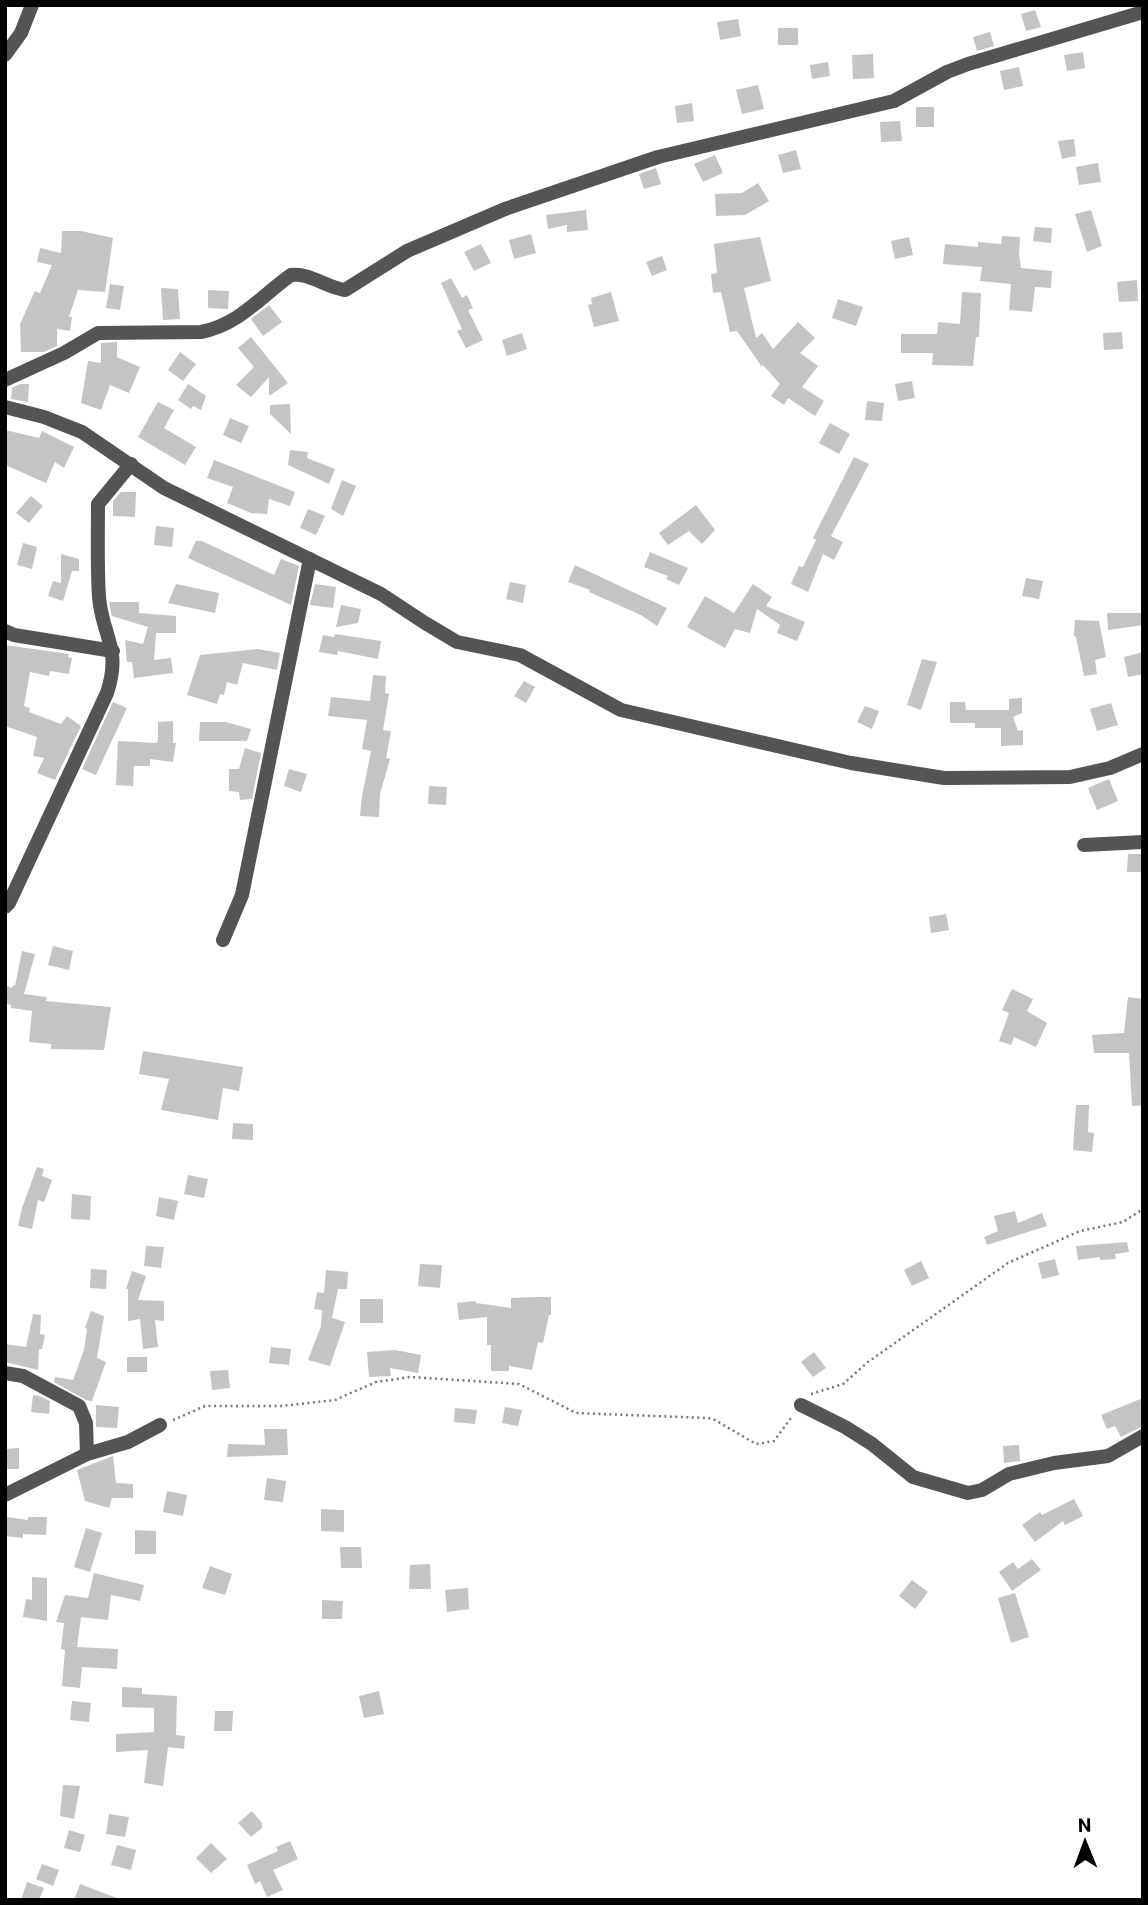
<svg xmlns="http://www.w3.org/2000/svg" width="1148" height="1905" font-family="Roboto,sans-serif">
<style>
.building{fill:#c4c4c4}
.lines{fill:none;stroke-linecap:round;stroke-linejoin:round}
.path{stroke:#767676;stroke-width:2.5;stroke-dasharray:2 3.5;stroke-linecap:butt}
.minor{stroke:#545454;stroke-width:14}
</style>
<rect width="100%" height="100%" fill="#fff"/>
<g class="building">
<path d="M1035 10 1041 27 1026 31 1021 14Z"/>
<path d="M738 19 741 36 720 40 717 22Z"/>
<rect x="778" y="28" width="20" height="17"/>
<path d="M990 32 994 46 977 51 973 37Z"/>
<path d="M1083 52 1085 68 1067 71 1064 55Z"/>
<path d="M873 54 874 78 853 79 852 55Z"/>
<path d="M828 62 830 76 812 79 810 65Z"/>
<path d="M1019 67 1023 86 1004 90 1000 71Z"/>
<path d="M758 85 764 109 742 114 736 90Z"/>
<path d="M692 103 694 121 677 123 675 106Z"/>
<rect x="916" y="107" width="18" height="20"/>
<path d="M900 121 902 141 881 142 880 122Z"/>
<path d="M1074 139 1076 156 1062 159 1058 141Z"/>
<path d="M796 150 801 169 783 173 778 155Z"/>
<path d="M715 155 723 173 703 182 694 164Z"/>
<path d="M1098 163 1101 182 1079 185 1076 167Z"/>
<path d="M656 168 661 184 644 189 639 174Z"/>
<path d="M758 183 769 201 745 215 716 216 715 194 742 193Z"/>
<path d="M586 210 588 230 567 232V225L548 229 546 215Z"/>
<path d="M1091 210 1102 246 1087 252 1075 214Z"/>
<path d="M1035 227 1052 228 1051 243 1033 241Z"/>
<path d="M62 231H81L113 238 105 292 78 290 69 317H72L70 331 57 329V346L44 352H21L20 324 35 291 40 293 52 265 37 262 40 248 61 253Z"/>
<path d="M531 234 536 253 514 259 509 240Z"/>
<path d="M1002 236 1020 237 1019 255 1021 268 1052 271 1051 288 1035 287 1032 312 1009 310 1011 284 980 281 982 267 943 264 945 244 978 247V242L1001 244Z"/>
<path d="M760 237 771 281 744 288 756 338 762 333 773 349 798 322 815 338 800 353 818 366 802 387 824 401 815 416 788 398 784 405 771 396 780 384 762 364V367L737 331 730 332 721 292 713 293 711 274 717 273 714 244Z"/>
<path d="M909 237 913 255 895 259 891 241Z"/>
<path d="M481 244 491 263 474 271 464 252Z"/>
<path d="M662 256 667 270 652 276 646 262Z"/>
<path d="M451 278 462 298 467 295 473 308 468 310 483 340 466 348 457 331 462 329 441 283Z"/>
<path d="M1137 280 1138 301 1119 302 1117 282Z"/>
<path d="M110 284 124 286 120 310 106 308Z"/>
<path d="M161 288 178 289 180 319 163 320Z"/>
<path d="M208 290 229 291 228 309 208 308Z"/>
<path d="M611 292 619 321 594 327 588 305 592 304 591 298Z"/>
<path d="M962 292 981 293 979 337H976L973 366 932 365 933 353H901V334H937L938 322 960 324Z"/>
<path d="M838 299 863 307 856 326 832 318Z"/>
<path d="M269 305 282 322 263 336 251 319Z"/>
<path d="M1122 332 1123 349 1104 350 1103 333Z"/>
<path d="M522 333 527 349 507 356 502 340Z"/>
<path d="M251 337 288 383 269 396V377L251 397 236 385 254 367 238 348Z"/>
<path d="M117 342V357L140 367 129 393 110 385 101 410 81 403 88 361 101 363V343Z"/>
<path d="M180 352 196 364 183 381 168 370Z"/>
<path d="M912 381 915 398 898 401 895 384Z"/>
<path d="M20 384H29L28 402 11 399 12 388Z"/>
<path d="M188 384 206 396 201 410 193 406 191 409 178 400Z"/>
<path d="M867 401 884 403 882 421 865 420Z"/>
<path d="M158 402 174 410 164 428 196 447 185 465 138 437Z"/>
<path d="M290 404 291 434 270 414V405Z"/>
<path d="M230 418 249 426 241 443 223 435Z"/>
<path d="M830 423 850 434 839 454 819 443Z"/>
<path d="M5 430 39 438 42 431 74 447 64 468 55 462 46 483 5 465Z"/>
<path d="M290 450 308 452 307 458 335 469 329 484 288 465Z"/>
<path d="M854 457 869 464 831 536 843 542 834 560 823 554 808 592 791 584 799 566 803 567 816 540 813 538Z"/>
<path d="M214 460 295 492 290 506 269 499 267 514 251 513 227 503 233 487 207 478Z"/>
<path d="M342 480 356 486 343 516 331 509Z"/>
<path d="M121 492H136L135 517 113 516V501Z"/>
<path d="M31 496 43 506 29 523 16 513Z"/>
<path d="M696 505 715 530 702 544 689 531 668 545 659 533Z"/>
<path d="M308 509 325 516 316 535 300 528Z"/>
<path d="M156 526 174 528 172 547 154 545Z"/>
<path d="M196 541H202L274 575 281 559 299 566 291 605 188 558Z"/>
<path d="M23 543 37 547 32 569 17 565Z"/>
<path d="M650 552 688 568 679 585 666 579 668 576 644 567Z"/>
<path d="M61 554 79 559V571H72L63 601 48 596 53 581 61 583Z"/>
<path d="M575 565 667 608 657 626 641 615 589 592 590 590 568 582Z"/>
<path d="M1026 578 1043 581 1039 599 1022 596Z"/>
<path d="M510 582 526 585 523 603 506 599Z"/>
<path d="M176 584 219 593 215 613 168 603Z"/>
<path d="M315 584 336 587 333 608 310 605Z"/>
<path d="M753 584 772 597 766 606 805 622 797 641 777 633 780 625 757 609 750 633 735 629 725 648 687 627 705 596 734 613Z"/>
<path d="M109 602H139V613L176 616V633H156L154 660 171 658 173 673 134 678 132 662H127L125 640 143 644 148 627 112 616Z"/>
<path d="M341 605 361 609 358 623 336 627Z"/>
<path d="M1107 613H1143V625L1108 630Z"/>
<path d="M1075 620 1099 621 1106 657 1095 660 1097 674 1084 676 1076 637 1074 636Z"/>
<path d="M335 634 381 641 378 659 338 651 337 655 319 652 323 635 334 637Z"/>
<path d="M5 645 69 654 68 657 72 658 69 674 50 671 49 676 30 672 24 706 30 708 29 712 61 724 67 716 81 726 55 780 37 773 44 758 33 756 37 737 5 726Z"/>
<path d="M258 649 280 653 277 670 243 663 237 685 227 682 224 695 220 694 217 704 187 695 200 655Z"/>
<path d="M1143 652V674L1128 677 1124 657Z"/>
<path d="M922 659 937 662 921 710 907 705Z"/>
<path d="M373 675 386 676 385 693 389 694 383 730 391 731 386 758 390 759 380 794 379 817 360 816 362 796 371 751 362 749 367 720 328 716 331 697 370 701Z"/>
<path d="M524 681 535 687 526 703 514 696Z"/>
<path d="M1022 698V713L1013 717 1018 731 1023 730V745L1001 746V728H975V723H950V702H965L966 710H1009V699Z"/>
<path d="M113 702 127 708 96 775 82 769Z"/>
<path d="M1111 703 1118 725 1097 731 1090 709Z"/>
<path d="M865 706 879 711 872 729 857 722Z"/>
<path d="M173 721V743H176L173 762 150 759V766H134L133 786 116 785 118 741 156 743 158 741V722Z"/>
<path d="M200 722H226L251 729 247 741H199Z"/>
<path d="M245 748 261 753 252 799 240 800 239 792 229 791V769H239Z"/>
<path d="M289 769 307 774 301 792 284 786Z"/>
<path d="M1109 779 1118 801 1097 810 1088 788Z"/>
<path d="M429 786 447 787 446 805 428 804Z"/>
<path d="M1128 854H1143V872H1127Z"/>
<path d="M946 914 949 930 931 933 929 917Z"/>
<path d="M53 946 73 951 69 970 48 965Z"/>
<path d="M22 951 35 954 24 994 47 997 46 1001 111 1007 104 1050 51 1049V1044L29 1042 32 1011 11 1008V1005L5 1003V985L12 988 13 985 15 986Z"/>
<path d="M1012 989 1033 999 1027 1011 1047 1023 1036 1047 1014 1037 1011 1045 999 1041 1009 1013 1002 1010Z"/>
<path d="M1128 997 1143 999V1105L1132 1106 1129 1053H1094L1092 1035 1124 1033Z"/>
<path d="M143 1051 243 1067 239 1091 223 1088 218 1120 161 1110 169 1079 139 1074Z"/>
<path d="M1076 1105H1089L1088 1132 1094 1133 1092 1152 1073 1150Z"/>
<path d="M233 1123 253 1124V1140L232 1139Z"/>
<path d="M37 1167 44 1169 42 1176 52 1180 44 1202 38 1200 32 1229 18 1226 22 1208Z"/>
<path d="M188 1175 208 1179 204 1198 184 1194Z"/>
<path d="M72 1194 91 1196 90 1220 71 1219Z"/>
<path d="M159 1197 178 1201 174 1220 156 1216Z"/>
<path d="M1015 1211 1018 1223 1042 1213 1047 1226 987 1245 984 1237 998 1231 994 1216Z"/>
<path d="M1127 1242 1129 1252 1115 1254 1116 1259 1100 1260V1257L1078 1260 1076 1246Z"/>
<path d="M146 1246 164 1247 161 1268 144 1266Z"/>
<path d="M1055 1259 1059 1275 1042 1279 1038 1263Z"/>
<path d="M921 1261 929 1278 912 1286 904 1270Z"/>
<path d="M420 1264 442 1265 440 1288 418 1286Z"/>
<path d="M91 1269 107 1270 106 1289 90 1288Z"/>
<path d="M326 1270 348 1272 347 1289H338L332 1318 345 1322 330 1366 308 1360 321 1326 322 1310 314 1309 317 1292 324 1293Z"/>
<path d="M132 1271 146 1276 138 1300 164 1301V1321L155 1320 158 1347 143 1349 140 1319 128 1321V1289H126Z"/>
<path d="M535 1297H551V1315H549L543 1343 538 1342 532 1370 509 1366V1371H491V1345H487V1317L459 1320 457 1303 475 1301 476 1303 511 1308V1298Z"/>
<rect x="360" y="1299" width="23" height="24"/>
<path d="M91 1311 104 1316 97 1358 106 1362 92 1401 86 1400 54 1382 55 1377 73 1380 84 1350 87 1329 85 1328Z"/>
<path d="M33 1314 41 1315 40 1334 45 1335 42 1349H39L38 1370 5 1362V1344L26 1347Z"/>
<path d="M271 1347 291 1349 289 1365 269 1363Z"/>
<path d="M395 1350 421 1355 418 1373 390 1368 391 1376 369 1377 367 1352Z"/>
<path d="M814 1352 826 1368 813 1377 801 1362Z"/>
<rect x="127" y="1357" width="20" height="15"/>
<path d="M228 1370 230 1388 212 1390 210 1371Z"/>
<path d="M33 1395 39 1396 50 1401 49 1414 31 1412Z"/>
<path d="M1143 1398V1426L1121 1437 1115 1426 1107 1429 1101 1415Z"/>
<path d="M96 1405 119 1407 117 1428 96 1427Z"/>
<path d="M505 1407 522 1410 518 1426 502 1423Z"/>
<path d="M455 1408 477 1410 475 1424 454 1422Z"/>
<path d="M264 1429H287L288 1455 227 1457 228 1444 265 1445Z"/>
<path d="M1019 1445 1020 1461 1004 1463 1003 1446Z"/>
<path d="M19 1448V1469H5V1449Z"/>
<path d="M113 1456 116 1483 133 1484V1498H112L109 1508 85 1501 77 1470Z"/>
<path d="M267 1478 286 1481 283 1502 264 1500Z"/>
<path d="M167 1491 187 1495 183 1516 163 1512Z"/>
<path d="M1074 1499 1083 1516 1065 1525 1063 1521 1035 1542 1022 1525 1040 1512 1042 1515Z"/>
<path d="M321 1509 344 1510V1532L321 1531Z"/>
<path d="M7 1517 28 1520V1517H47L46 1535 23 1534V1538L5 1536Z"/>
<path d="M86 1528 102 1533 90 1572 74 1567Z"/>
<path d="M135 1530 156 1531V1554H135Z"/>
<path d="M340 1547H361L362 1568H341Z"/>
<path d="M1032 1559 1041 1570 1012 1591 999 1572 1013 1562 1018 1569Z"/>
<path d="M430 1564 431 1589H409L410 1565Z"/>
<path d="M210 1566 232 1574 225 1595 202 1588Z"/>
<path d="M94 1573 144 1585 140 1601 111 1595 108 1620 81 1617 77 1647 118 1649 117 1669 82 1667 80 1688 62 1686 65 1650 61 1649 64 1623 56 1622 65 1595 88 1598Z"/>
<path d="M32 1577 47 1578V1621L23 1617 26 1599 32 1600Z"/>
<path d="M912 1580 928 1592 915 1609 899 1596Z"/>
<path d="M468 1588 469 1609 447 1612 445 1590Z"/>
<path d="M1015 1593 1029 1637 1011 1643 998 1598Z"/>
<path d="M322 1600 343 1601 342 1619H322Z"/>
<path d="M122 1687 142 1688V1694L177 1696 176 1735 185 1736 184 1749 168 1747 163 1786 144 1783 148 1750 116 1752V1734L154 1732V1708L122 1707Z"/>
<path d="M379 1691 384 1714 364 1718 359 1696Z"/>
<path d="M72 1701 91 1703 89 1722 70 1720Z"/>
<path d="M215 1711H233L232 1731H214Z"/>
<path d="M63 1785 80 1786 74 1819 60 1816Z"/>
<path d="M252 1811 262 1823V1828L251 1837 238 1823Z"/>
<path d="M109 1814 129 1817 125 1837 106 1834Z"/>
<path d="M69 1830 85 1835 80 1852 64 1848Z"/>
<path d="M290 1841 298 1859 273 1870 283 1890 267 1897 260 1881 255 1884 247 1865 278 1851 276 1847Z"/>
<path d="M211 1843 227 1859 211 1873 196 1858Z"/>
<path d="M117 1845 136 1850 131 1870 111 1865Z"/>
<path d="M42 1864 59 1870 53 1886 36 1879Z"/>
<path d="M27 1882 44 1888 39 1900H21Z"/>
<path d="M80 1884 117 1898V1900H74Z"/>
</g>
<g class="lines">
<g class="path">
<path d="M811 1394 843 1384 868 1362 1008 1263 1080 1231 1123 1222 1143 1209"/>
<path d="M173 1420 205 1406H281L335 1400 376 1382 410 1377 519 1384 576 1413 708 1418 715 1420 756 1444 774 1441 791 1418"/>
</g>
<g class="minor">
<path d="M5 55 21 33 32 5"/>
<path d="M5 380 64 353 98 333 201 332C239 325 261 296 291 275 308 272 328 288 345 290L407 251 505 209 658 157 894 101 947 72 968 64 1143 12"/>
<path d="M5 407 44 417 82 432 164 488 381 594 425 623 457 642 520 655 621 710 851 763 944 778 1070 777 1110 768 1143 754"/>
<path d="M5 631 14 635 113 651"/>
<path d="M1084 845 1143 842"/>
<path d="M5 907 9 903 107 693C122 648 102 636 99 597 97 566 98 535 98 504L131 464"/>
<path d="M223 940 242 895 310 559"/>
<path d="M5 1373 23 1376 79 1406 86 1423 87 1454"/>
<path d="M801 1405 845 1427 872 1444 913 1477 968 1493 982 1490 1009 1474 1054 1463 1108 1456 1143 1436"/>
<path d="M5 1495 87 1454 128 1442 160 1425"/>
</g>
</g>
<rect width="1148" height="1905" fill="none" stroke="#000000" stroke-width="14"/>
<g transform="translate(1085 1842) rotate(359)" stroke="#ffffff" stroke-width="5" paint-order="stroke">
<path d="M0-5L12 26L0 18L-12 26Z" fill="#000000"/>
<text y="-10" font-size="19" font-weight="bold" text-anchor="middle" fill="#000000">N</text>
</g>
</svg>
